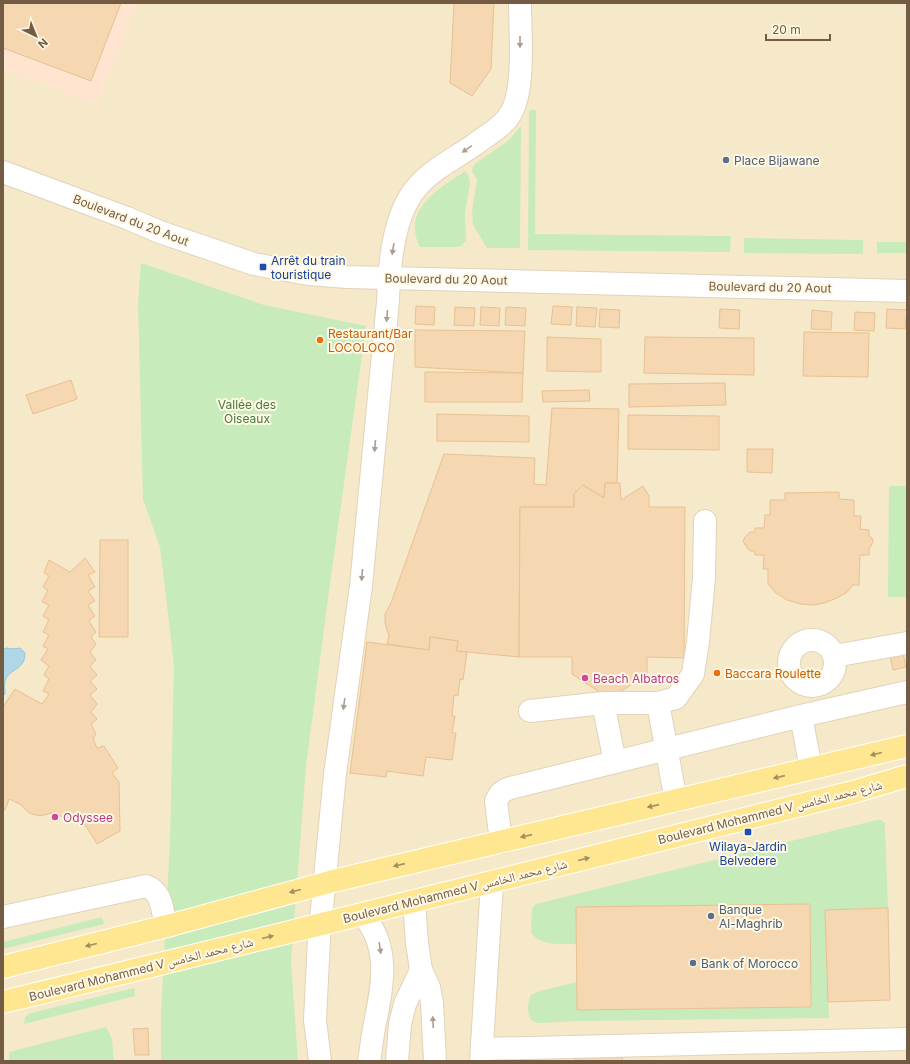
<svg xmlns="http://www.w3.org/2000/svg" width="910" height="1064" font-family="Inter,'Noto Naskh Arabic',sans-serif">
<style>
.residential{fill:#f6e9ca}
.commercial{fill:#ffe5cf}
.green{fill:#c7ebbb}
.water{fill:#b0d7e8;stroke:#96c5da}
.building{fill:#f5d7b2;stroke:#e9c091}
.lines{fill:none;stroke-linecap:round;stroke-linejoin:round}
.minor-casing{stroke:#e2d2b8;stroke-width:24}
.major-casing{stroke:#fff;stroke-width:24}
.minor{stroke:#fff;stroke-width:22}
.major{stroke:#ffe792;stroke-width:22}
.major-bridge-casing{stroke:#fff;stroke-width:24;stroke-linecap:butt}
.major-bridge{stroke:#ffe792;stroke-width:22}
.oneway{fill:#ac9d8f}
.oneway2{fill:#a58d5f}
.service-dot{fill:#5c6f8a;stroke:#fff8e4;stroke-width:1.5}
.transit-dot{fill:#1a4fb4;stroke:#fff8e4;stroke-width:1.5}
.food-dot{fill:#e8710a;stroke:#fff8e4;stroke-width:1.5}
.hotel-dot{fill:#d1479c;stroke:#fff8e4;stroke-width:1.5}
.labels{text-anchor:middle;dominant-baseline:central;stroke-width:4;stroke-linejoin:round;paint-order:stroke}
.service-label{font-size:12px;fill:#4e5e75;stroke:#fff8e4;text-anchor:start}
.street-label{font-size:12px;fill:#745c44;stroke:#fff8e4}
.transit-label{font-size:12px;fill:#164399;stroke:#fff8e4;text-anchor:start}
.food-label{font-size:12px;fill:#c56008;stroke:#fff8e4;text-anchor:start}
.park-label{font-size:12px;fill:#447b3b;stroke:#fff8e4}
.hotel-label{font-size:12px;fill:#b23c85;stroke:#fff8e4;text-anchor:start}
</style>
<rect width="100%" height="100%" fill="#fef6dc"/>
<rect class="residential" x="3" y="3" width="904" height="1058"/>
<path class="commercial" d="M3 3H138L97 104 3 69Z"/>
<g class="green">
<path d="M529 110H536L535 234 731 236 730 252 528 250Z"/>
<path d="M521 126 520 248H487L473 225 472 211 477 180 472 171 473 167 476 163 508 141Z"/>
<path d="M465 171 469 177 470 184 465 213 466 241 460 247H420C417 242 416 237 415 232 411 203 445 185 465 171Z"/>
<path d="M744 238 863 240V254L744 253Z"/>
<rect x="877" y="242" width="30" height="11"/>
<path d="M141 263 264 305 366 326 328 598 306 766 291 962 298 1061H161V1012L170 841 174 665 160 547 143 499 138 304Z"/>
<path d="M889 486H907V597H888Z"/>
<path d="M877 820H881L885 823V827L888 908 825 910 829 1018 577 1021 540 1023C526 1023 526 1006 531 995L540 991 577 982V1010L811 1007 810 904 576 907V944C561 944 541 946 531 933L532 909 536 904Z"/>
<path d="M102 917 104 924 3 949V942Z"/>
<path d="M134 988 135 996 24 1024 25 1017 31 1013Z"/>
<path d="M106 1027 112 1039 114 1061H9V1052Z"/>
</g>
<path class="water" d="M7 648 13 649 20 648 25 653C25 671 9 668 5 681 4 685 5 690 5 694L3 696V649Z"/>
<g class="building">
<path d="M3 3H121L91 81 3 48Z"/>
<path d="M454 3H494L491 69 472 96 450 83Z"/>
<path d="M416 306 435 307 434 325 415 324Z"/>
<path d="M553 306 572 307 571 325 551 324Z"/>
<path d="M455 307 475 308 474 326 454 325Z"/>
<path d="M481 307 500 308 499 326 480 325Z"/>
<path d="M506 307 526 308 525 326 505 325Z"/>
<path d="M577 307 597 308 595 327 576 326Z"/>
<path d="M600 309 620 310 619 328 599 327Z"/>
<path d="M720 309 740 310 739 329 719 328Z"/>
<path d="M887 309 907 310 905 329 886 328Z"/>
<path d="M812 310 832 312 831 330 811 329Z"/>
<path d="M855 312 875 313 874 331 854 330Z"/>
<path d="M415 330 525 331 523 373 415 367Z"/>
<path d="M804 332 869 333 868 377 803 376Z"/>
<path d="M547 337 601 339V372L547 371Z"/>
<path d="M645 337 754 338V375L644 373Z"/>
<path d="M425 372 523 373 522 402H425Z"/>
<path d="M71 380 77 399 33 414 26 395Z"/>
<path d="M725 383 726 405 629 407V384Z"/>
<path d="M589 390 590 401 543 402 542 391Z"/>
<path d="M552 408 619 409 617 483H605L604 498 583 485 574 494V507H520L519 657 456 651 458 641 430 637 429 650 387 644 389 636 385 623V614L391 603 444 454 535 458 534 484 546 485Z"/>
<path d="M437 414 529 416V442L437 441Z"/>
<path d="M628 415 719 416V450L628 449Z"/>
<path d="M747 449H773L772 473 747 472Z"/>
<path d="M605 483H620L621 500 643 486 649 496V507H685L684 658 647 657V674L620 692 599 696 598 691 572 674V657H519L520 507H574V494L583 485 604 498Z"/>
<path d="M839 492V499L854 500V516H861L860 529 869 530V536L872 538 873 542 869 549V555H860L859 585H853L846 593 837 598 824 603 814 605 800 604 787 600 776 593 768 584V569H763L764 555H755L754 551H750L747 548 743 541 745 537 750 532H755V528H764L765 515H770V500H785V493Z"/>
<path d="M100 540H128V637H99Z"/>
<path d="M85 558 95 572 88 575 95 587 88 591 95 601 88 605 95 616 89 621 96 632 91 637 96 644 90 652 96 660 90 666 97 675 90 681 97 689 90 695 97 704 91 712 97 719 91 724 96 734 93 739 97 748 104 746 118 768 112 773 119 782 120 831 97 844 84 823 51 813 40 816 29 813 20 804 9 799 5 810 3 812V707L15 689 42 704 49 694 43 691 49 679 44 675 49 666 41 660 48 649 43 646 49 635 43 632 49 620 43 616 49 605 42 602 48 590 43 587 49 576 44 573 49 560 70 572Z"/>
<path d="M430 637 458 641 456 651 467 652 463 680 460 679 458 696 454 695 452 716H455L452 733H456L452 760 426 757 423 776 387 771 386 777 350 773 367 642 429 650Z"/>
<path d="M903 653 906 667 893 670 890 656Z"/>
<path d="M810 904 811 1007 577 1010 576 907Z"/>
<path d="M888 908 890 1000 828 1002 825 910Z"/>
<path d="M148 1028 149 1055H135L133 1029Z"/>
<path d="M575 1052H623L622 1061H575Z"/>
</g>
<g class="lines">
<g class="minor-casing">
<g id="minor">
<path d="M3 172 127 218 160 232 254 264 308 274 347 277 907 291"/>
<circle cx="812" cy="663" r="23"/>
<path d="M834 656 907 643"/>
<path d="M603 703 615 762"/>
<path d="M658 703 676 801"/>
<path d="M530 711 603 703H658L676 698 693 674 698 642 704 578 705 521"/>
<path d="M801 716 811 769"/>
<path d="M501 842 496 801C499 794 502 791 510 788L801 716 907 692"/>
<path d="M414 901 417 943 421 970 429 987 432 1003 435 1061"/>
<path d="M362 914C392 948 382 987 374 1028 372 1039 371 1050 369 1061"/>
<path d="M3 917 146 886C163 892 162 911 166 926"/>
<path d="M482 1049 907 1039"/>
<path d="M320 1061 315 1020 319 939 335 774 361 586 388 301C389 266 393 213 418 186 433 169 455 158 474 145 487 135 505 126 512 111 525 87 520 31 520 3"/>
<path d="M397 1061 400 1024 405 1004 421 970"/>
<path d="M481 1061 492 882"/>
</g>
</g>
<g class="major-casing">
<g id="major">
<path d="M333 881 907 746"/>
<path d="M338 920 853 792 907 776"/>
<path d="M3 967 171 925"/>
<path d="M3 1002 176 960"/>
</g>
</g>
<use href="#minor" class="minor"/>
<use href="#major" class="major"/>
<g class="major-bridge-casing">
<g id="major-bridge">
<path d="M171 925 333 881"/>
<path d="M176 960 338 920"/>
</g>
</g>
<use href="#major-bridge" class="major-bridge"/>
</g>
<defs><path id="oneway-solid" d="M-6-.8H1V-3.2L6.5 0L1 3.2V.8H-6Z"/></defs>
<g class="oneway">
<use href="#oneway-solid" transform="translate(520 42) rotate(90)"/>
<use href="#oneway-solid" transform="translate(467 149) rotate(146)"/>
<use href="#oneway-solid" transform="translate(393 249) rotate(99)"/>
<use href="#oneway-solid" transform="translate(387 316) rotate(95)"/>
<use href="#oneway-solid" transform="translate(375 446) rotate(95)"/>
<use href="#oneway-solid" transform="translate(362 575) rotate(95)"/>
<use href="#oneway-solid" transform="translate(344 704) rotate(98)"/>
<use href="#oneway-solid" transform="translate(380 948) rotate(81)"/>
<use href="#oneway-solid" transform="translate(433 1022) rotate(-93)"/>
</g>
<g class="oneway2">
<use href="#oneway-solid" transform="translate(876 754) rotate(166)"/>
<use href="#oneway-solid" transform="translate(779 777) rotate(167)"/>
<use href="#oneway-solid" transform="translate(653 806) rotate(167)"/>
<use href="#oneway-solid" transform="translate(526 836) rotate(167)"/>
<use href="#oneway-solid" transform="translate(584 859) rotate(-14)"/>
<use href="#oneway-solid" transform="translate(399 865) rotate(167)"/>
<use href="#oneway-solid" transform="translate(295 891) rotate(165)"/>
<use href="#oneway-solid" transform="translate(268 937) rotate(-14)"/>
<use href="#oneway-solid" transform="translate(91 945) rotate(166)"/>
</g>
<g class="service-dot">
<circle cx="726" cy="160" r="4"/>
<circle cx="711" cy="916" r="4"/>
<circle cx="693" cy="963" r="4"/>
</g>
<g class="transit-dot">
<rect x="259" y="263" width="8" height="8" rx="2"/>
<rect x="744" y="828" width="8" height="8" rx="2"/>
</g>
<g class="food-dot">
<circle cx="320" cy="340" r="4"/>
<circle cx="717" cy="673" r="4"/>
</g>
<g class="hotel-dot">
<circle cx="585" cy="678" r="4"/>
<circle cx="55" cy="817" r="4"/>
</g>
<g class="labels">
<g class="service-label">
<text x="734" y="160">Place Bijawane</text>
<text x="719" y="909">Banque<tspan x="719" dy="14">Al-Maghrib</tspan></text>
<text x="701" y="963">Bank of Morocco</text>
</g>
<g class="street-label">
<text transform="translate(131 220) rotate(21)">Boulevard du 20 Aout</text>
<text transform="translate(446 279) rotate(1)">Boulevard du 20 Aout</text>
<text transform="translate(770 287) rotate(1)">Boulevard du 20 Aout</text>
<text transform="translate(770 812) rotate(-14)">Boulevard Mohammed V شارع محمد الخامس</text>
<text transform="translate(455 891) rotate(-14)">Boulevard Mohammed V شارع محمد الخامس</text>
<text transform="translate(141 969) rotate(-14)">Boulevard Mohammed V شارع محمد الخامس</text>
</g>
<g class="transit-label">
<text x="271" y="260">Arrêt du train<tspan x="271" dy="14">touristique</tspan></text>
<text x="748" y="846" text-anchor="middle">Wilaya-Jardin<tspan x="748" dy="14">Belvedere</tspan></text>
</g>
<g class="food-label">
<text x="328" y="333">Restaurant/Bar<tspan x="328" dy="14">LOCOLOCO</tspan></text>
<text x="725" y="673">Baccara Roulette</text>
</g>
<g class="park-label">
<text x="247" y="404">Vallée des<tspan x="247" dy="14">Oiseaux</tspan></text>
</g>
<g class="hotel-label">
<text x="593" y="678">Beach Albatros</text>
<text x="63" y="817">Odyssee</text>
</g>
</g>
<rect width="910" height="1064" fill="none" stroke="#745c44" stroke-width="8"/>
<g transform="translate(36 36) rotate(137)" stroke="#fff8e4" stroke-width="3" paint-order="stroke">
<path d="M0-3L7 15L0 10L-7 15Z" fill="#745c44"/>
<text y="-6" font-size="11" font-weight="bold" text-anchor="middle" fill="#745c44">N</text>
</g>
<path d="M766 34v6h64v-6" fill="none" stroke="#745c44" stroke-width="2"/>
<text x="772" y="34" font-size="12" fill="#745c44" stroke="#fff8e4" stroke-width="3" paint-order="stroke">20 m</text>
</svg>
